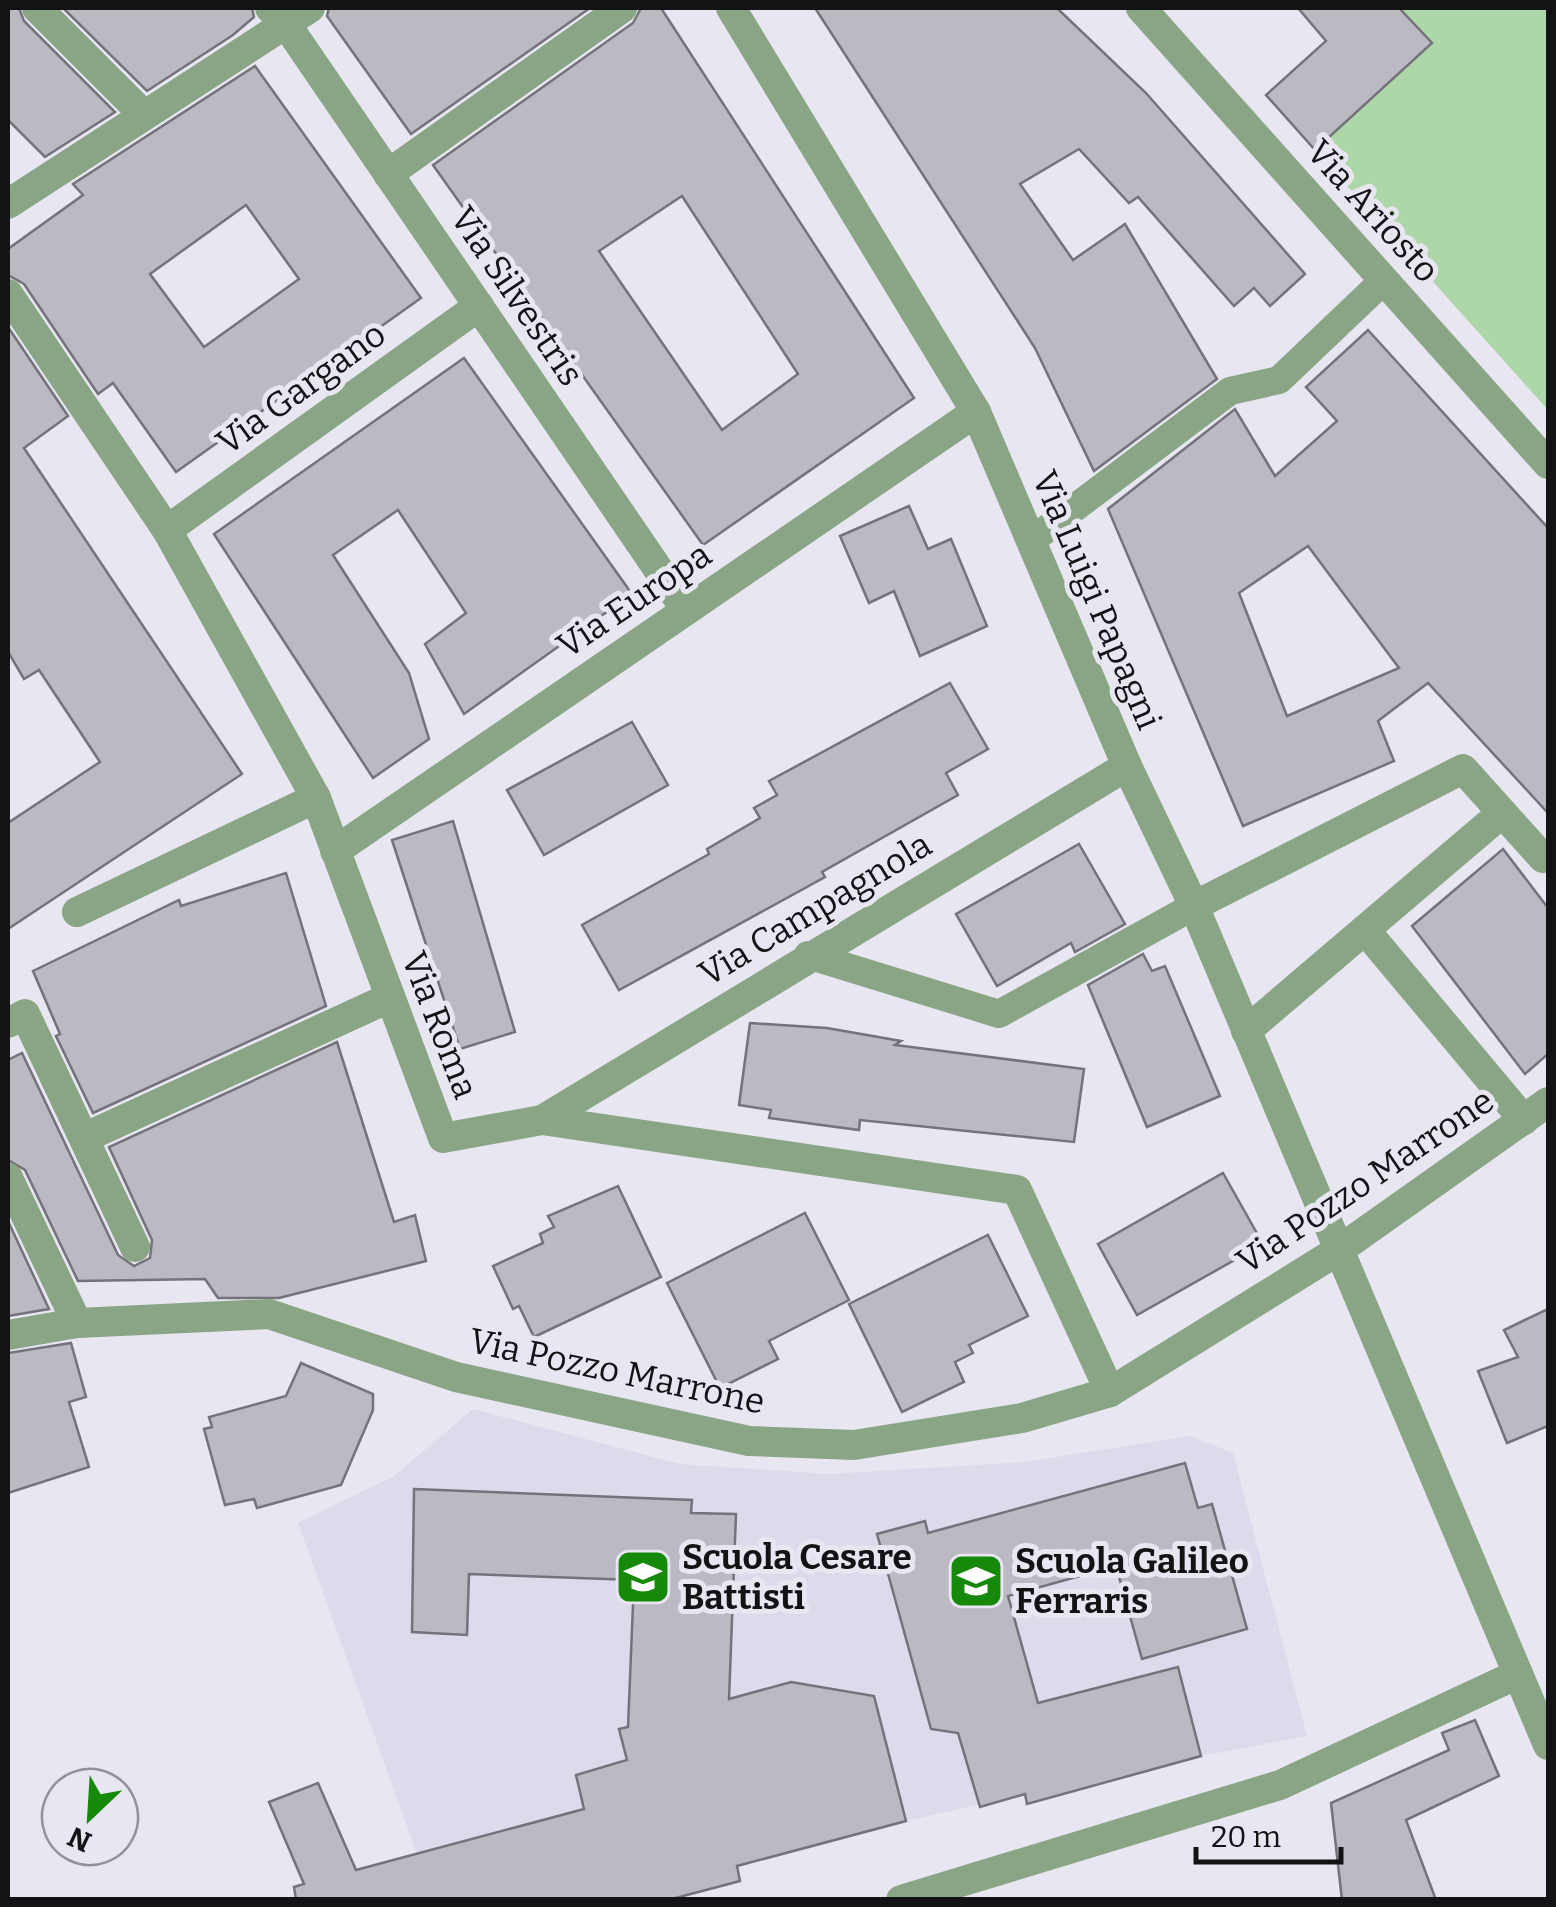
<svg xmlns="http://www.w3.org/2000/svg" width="1556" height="1907" font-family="Bitter,serif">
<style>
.built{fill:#dedaeb}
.green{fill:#aed7a9}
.building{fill:#bbb9c2;stroke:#74727b;stroke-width:2.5;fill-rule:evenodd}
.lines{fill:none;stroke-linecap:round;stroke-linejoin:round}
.service{stroke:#89a585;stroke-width:28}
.minor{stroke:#89a585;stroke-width:30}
.tertiary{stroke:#89a585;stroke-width:30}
.labels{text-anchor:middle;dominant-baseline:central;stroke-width:10;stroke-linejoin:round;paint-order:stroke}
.street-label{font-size:35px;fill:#131215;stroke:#e8e6f0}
.poi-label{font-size:35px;font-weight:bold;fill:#131215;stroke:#e8e6f0;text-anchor:start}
</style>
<rect width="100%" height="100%" fill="#e8e6f0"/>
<path class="built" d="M473 1409 679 1464 829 1474 1025 1462 1190 1436 1233 1453 1307 1736 1201 1756 1027 1804 1025 1794 906 1821 738 1866 740 1881 695 1893 417 1854 298 1523 394 1476Z"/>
<path class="green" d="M1399 8H1548V410L1315 150 1431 44Z"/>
<g class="building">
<path d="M8 8H19L24 21 115 112 45 157 8 120Z"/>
<path d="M63 8H252L254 17 233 35 147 91Z"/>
<path d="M329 8H590L411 134 327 16Z"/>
<path d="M641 8H661L914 398 703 545 433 165 633 23ZM682 196 798 374 722 430 599 251Z"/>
<path d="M815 8H1057L1146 93 1305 274 1270 306 1254 288 1234 306 1138 197 1129 203 1079 149 1020 184 1073 260 1125 224 1217 379 1094 471 1035 348Z"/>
<path d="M1298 8H1399L1432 43 1315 150 1266 95 1326 41Z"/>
<path d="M255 66 421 298 176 472 113 383 98 394 24 284 8 275V249L83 195 73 184ZM246 205 299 279 204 347 150 274Z"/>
<path d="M8 327 68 416 24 448 242 774 8 929V823L100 762 39 670 24 679 8 652Z"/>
<path d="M1368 330 1548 528V813L1428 683 1378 721 1394 761 1243 826 1108 509 1235 409 1275 476 1337 421 1306 387ZM1308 546 1399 668 1287 716 1239 593Z"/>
<path d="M464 358 632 594 464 714 425 644 466 613 398 510 333 555 409 673 429 739 373 778 214 534Z"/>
<path d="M909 506 928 549 951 539 987 626 920 656 894 591 869 603 840 536Z"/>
<path d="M950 683 988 749 946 773 958 795 822 872 825 877 619 990 582 925 709 854 707 849 760 818 754 808 777 795 769 781Z"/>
<path d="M632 722 668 785 544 855 507 790Z"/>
<path d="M453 821 515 1032 460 1049 392 840Z"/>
<path d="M1079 844 1125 924 1075 952 1071 943 997 986 956 914Z"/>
<path d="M1503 849 1548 908V1054L1525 1074 1412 926Z"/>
<path d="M286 873 326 1006 93 1113 56 1036 60 1034 33 971 179 900 181 906Z"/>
<path d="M1143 954 1152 971 1165 966 1220 1096 1147 1127 1088 985Z"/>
<path d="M750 1023 827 1028 901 1041 895 1045 1084 1069 1074 1142 860 1120 859 1130 769 1118 771 1110 739 1105Z"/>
<path d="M337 1042 394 1222 415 1215 426 1261 279 1298H218L205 1279 78 1281 25 1170 8 1160V1060L22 1053 118 1255 134 1266 150 1258 152 1240 109 1147Z"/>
<path d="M1223 1173 1263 1244 1137 1315 1098 1244Z"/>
<path d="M618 1186 661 1277 534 1337 519 1306 513 1309 493 1266 543 1243 540 1234 554 1227 548 1216Z"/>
<path d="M805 1213 849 1300 769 1341 778 1359 720 1388 667 1283Z"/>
<path d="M8 1221 49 1309 8 1316Z"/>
<path d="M988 1235 1028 1316 969 1345 973 1353 955 1362 964 1382 902 1412 849 1304Z"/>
<path d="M1548 1309V1426L1507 1443 1478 1371 1518 1357 1504 1330Z"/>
<path d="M71 1343 86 1397 69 1402 89 1467 8 1493V1353Z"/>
<path d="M301 1363 373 1394V1410L341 1485 257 1508 254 1499 225 1505 204 1429 212 1427 209 1417 286 1396Z"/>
<path d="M1185 1463 1198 1508 1212 1504 1247 1629 1142 1659 1116 1566 1008 1596 1038 1703 1178 1667 1201 1756 1027 1804 1025 1794 980 1807 958 1733 931 1729 877 1534 925 1521 928 1533Z"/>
<path d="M414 1489 692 1500 691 1513 736 1514 729 1699 791 1682 874 1696 906 1821 737 1866 740 1881 668 1900H296L294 1887 304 1884 269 1802 318 1783 356 1870 584 1809 576 1775 627 1760 619 1729 628 1727 634 1580 469 1574 467 1635 412 1632Z"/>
<path d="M1475 1720 1499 1776 1406 1820 1436 1900H1342L1331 1803 1449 1750 1442 1733Z"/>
</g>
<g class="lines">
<g class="service">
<path d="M1032 540 1230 391 1279 380 1384 280"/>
<path d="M808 955 999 1014 1194 906"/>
</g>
<g class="minor">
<path d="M37 8 144 115"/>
<path d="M270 8 286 24 686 610"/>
<path d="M1141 8 1548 464"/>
<path d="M388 174 622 8"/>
<path d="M8 204 310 8"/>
<path d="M8 294 167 530 316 798 443 1138 542 1120 1017 1190 1110 1392"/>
<path d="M167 530 479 306"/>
<path d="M335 851 976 412"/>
<path d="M1194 906 1463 769 1543 858"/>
<path d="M77 912 316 798"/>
<path d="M1365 930 1524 1120"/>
<path d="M8 1023 25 1014 135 1247"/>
<path d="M1246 1031 1502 813"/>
<path d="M542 1120 1127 766"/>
<path d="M86 1137 389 998"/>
<path d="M8 1178 77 1323"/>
<path d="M8 1335 77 1323 269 1314 456 1377 749 1441 854 1445 1022 1418 1110 1392 1339 1250 1548 1102"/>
<path d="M901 1900 1280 1785 1518 1674"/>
</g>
<path class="tertiary" d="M731 8 976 412 1127 766 1194 906 1548 1745"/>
</g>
<defs>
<g id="school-square" transform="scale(2.875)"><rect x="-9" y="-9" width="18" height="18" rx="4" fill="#16890b" stroke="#e8e6f0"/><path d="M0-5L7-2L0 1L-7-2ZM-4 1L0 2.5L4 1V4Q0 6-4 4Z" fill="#fff"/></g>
</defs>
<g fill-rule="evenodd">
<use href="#school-square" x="643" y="1577"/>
<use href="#school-square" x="976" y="1581"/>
</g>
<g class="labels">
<g class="street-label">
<text transform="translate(1373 211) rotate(48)">Via Ariosto</text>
<text transform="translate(517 296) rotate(56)">Via Silvestris</text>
<text transform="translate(301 388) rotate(-36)">Via Gargano</text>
<text transform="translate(634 600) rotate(-34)">Via Europa</text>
<text transform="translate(1097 600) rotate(67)">Via Luigi Papagni</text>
<text transform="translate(815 909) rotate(-31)">Via Campagnola</text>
<text transform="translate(440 1025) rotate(69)">Via Roma</text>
<text transform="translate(1365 1181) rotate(-34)">Via Pozzo Marrone</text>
<text transform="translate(617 1371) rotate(12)">Via Pozzo Marrone</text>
</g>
<g class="poi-label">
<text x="682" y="1557">Scuola Cesare<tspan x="682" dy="40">Battisti</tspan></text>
<text x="1015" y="1561">Scuola Galileo<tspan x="1015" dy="40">Ferraris</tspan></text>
</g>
</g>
<rect width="1556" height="1907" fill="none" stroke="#131215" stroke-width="20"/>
<g transform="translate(90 1817) rotate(205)"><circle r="48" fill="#e8e6f0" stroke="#939198" stroke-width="2.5"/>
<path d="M0-8L18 38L0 25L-18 38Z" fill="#16890b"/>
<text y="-15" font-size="28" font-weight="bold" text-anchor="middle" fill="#131215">N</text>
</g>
<path d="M1196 1847v15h145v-15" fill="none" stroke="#131215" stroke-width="5"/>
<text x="1211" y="1847" font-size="30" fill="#131215" stroke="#e8e6f0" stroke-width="8" paint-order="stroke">20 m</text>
</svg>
